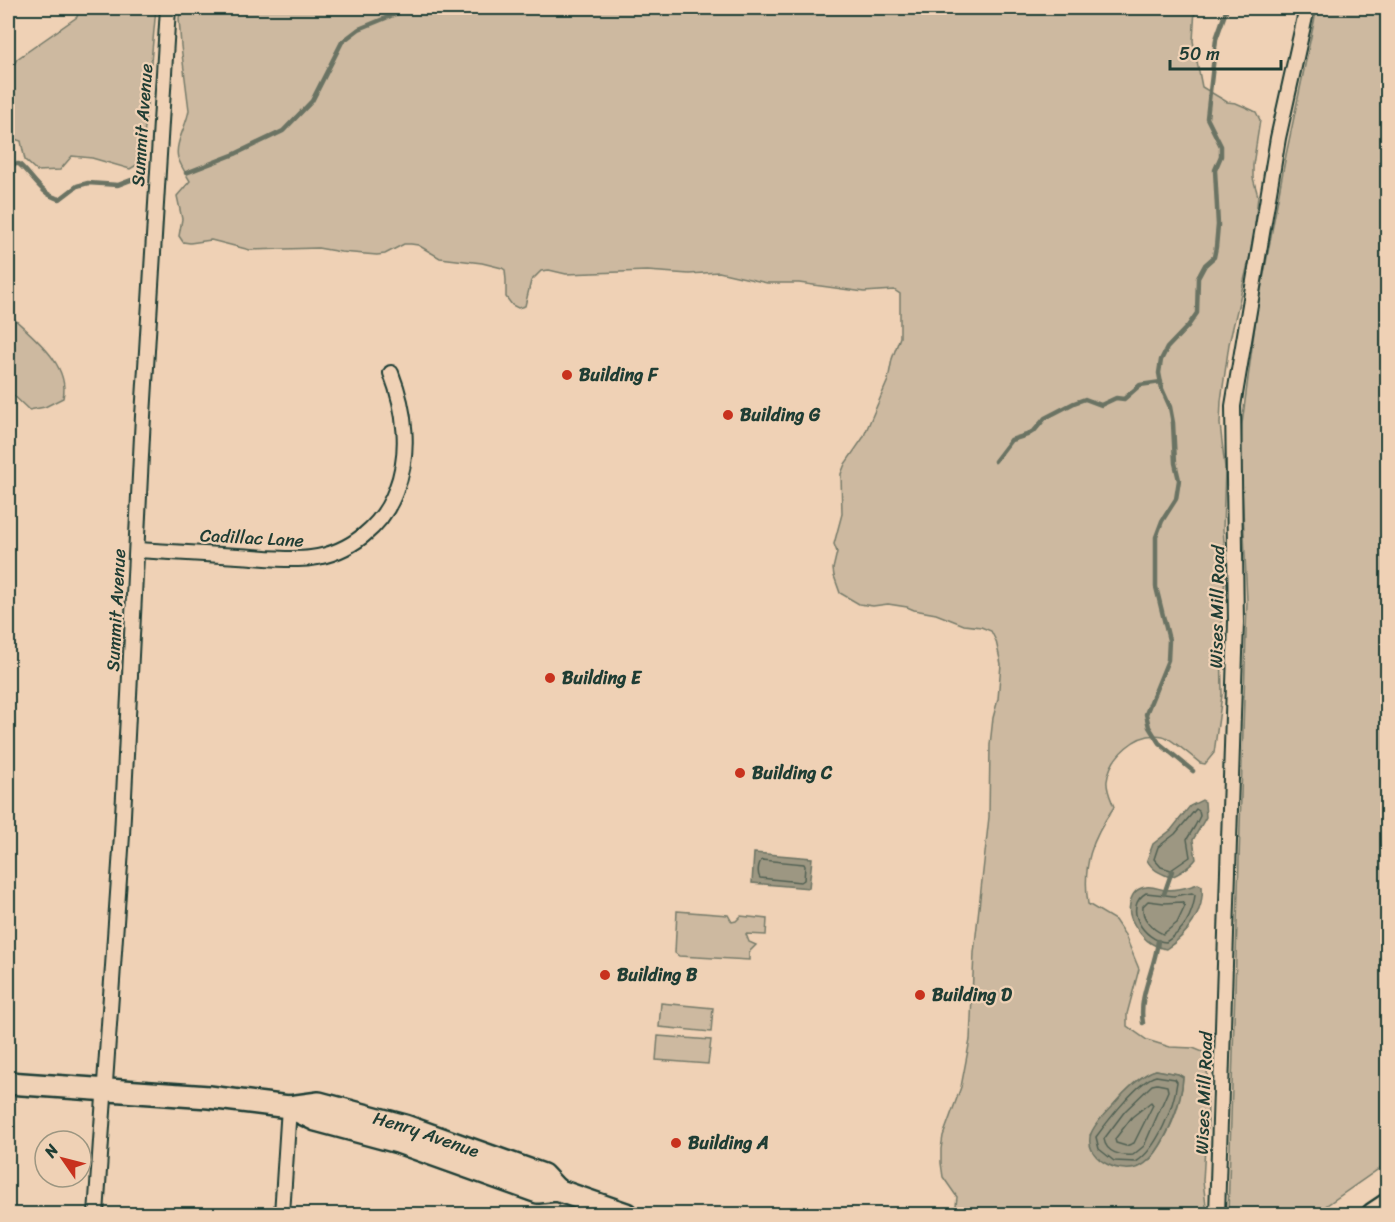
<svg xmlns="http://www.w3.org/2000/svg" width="1395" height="1222" font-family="Sriracha,sans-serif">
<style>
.green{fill:#cdb9a0;stroke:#767b6a;stroke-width:1.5;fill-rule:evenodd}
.water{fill:#9d9782;stroke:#6b7363;stroke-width:1.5}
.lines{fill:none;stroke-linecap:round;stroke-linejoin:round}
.shore{stroke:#516153;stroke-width:1.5}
.stream{stroke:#6b7363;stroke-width:4.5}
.minor-casing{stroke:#1f3d34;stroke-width:18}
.primary-casing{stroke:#1f3d34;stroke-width:26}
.minor{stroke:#efd1b5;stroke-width:14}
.primary{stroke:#efd1b5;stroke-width:21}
.poi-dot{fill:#c8321e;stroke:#efd1b5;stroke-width:2}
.labels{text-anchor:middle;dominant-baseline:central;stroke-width:4.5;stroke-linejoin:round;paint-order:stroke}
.street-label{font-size:18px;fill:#1f3d34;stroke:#efd1b5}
.poi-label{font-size:18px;font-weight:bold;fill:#1f3d34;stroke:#efd1b5;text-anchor:start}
</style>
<rect width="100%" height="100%" fill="#efd1b5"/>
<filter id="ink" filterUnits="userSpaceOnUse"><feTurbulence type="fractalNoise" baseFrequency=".0167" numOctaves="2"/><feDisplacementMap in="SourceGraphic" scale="12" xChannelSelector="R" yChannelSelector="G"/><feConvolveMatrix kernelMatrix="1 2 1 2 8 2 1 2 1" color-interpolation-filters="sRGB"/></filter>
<g filter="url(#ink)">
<g class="green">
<path d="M79 8H156L143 148 140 163 130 169 92 158 72 156 60 170 37 171 25 160 21 141 8 137V75L17 59 77 17Z"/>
<path d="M181 8H1195L1193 41 1202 87 1227 102 1236 103 1252 110 1256 112 1260 120 1253 165V178L1258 196 1253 243 1229 344 1221 401 1220 424 1225 468 1223 529 1226 566 1221 627 1222 695 1214 753 1205 764 1200 763C1194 758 1169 737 1163 736 1137 731 1110 756 1107 781 1106 789 1111 799 1114 807 1092 839 1082 865 1088 904L1115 920 1125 935 1139 969 1127 1014V1026L1147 1040 1170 1047 1193 1048 1203 1052 1207 1058 1208 1128 1205 1147 1203 1181 1207 1214H955L957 1197 943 1177 941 1163V1149L943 1136 961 1087 970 1040 974 953 989 817 990 745 993 718 998 699 1001 664 996 641 991 631 981 627 964 625 936 614 914 610 907 607 888 604 873 606 859 604 840 593 834 576 833 569 837 552 834 544 842 514 841 474 845 464 863 438 888 380 892 359 900 337V294L894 290 864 292 799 283H767L719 272 689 274 647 271 566 274 549 270 541 271 531 281 525 306 518 308 512 305 506 297V280L505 270 502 268 482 263 440 258 418 245 411 244H404L385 254 377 255 341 252 318 248 250 250 211 240 190 243 183 242 179 236 182 219 177 196 190 181C186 174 181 166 178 158 174 144 187 125 189 110L181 46 179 18ZM1156 1070 1178 1074 1183 1077C1182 1105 1167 1140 1149 1161L1090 1135C1103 1117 1135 1075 1156 1070Z"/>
<path d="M1317 8H1387V1163L1314 1214H1228L1247 601 1241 464 1242 424 1256 317 1286 155Z"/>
<path d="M8 313C30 335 71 363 63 398L45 407 29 410 8 390Z"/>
<path d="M677 911 728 915 732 922 736 921 741 916 767 919 766 935 746 934 749 942 756 945 749 952V960L679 956 675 953Z"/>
<path d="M661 1003 713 1008 711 1032 659 1027Z"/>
<path d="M658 1036 711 1040 708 1064 656 1060Z"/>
</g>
<g class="water">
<path d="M1202 800 1205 802 1206 817 1193 840 1196 859C1191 866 1178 875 1170 877 1160 873 1152 870 1147 860L1153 844 1171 830 1190 806Z"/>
<path d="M754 853 812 858 809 888 752 883Z"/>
<path d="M1198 884 1202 886C1205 912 1187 935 1166 949 1151 946 1142 938 1134 924 1126 912 1128 889 1146 887 1153 886 1159 889 1165 890 1177 890 1187 888 1198 884Z"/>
<path d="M1156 1070 1178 1074 1183 1077C1182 1102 1163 1154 1141 1166 1123 1176 1086 1161 1090 1137 1092 1126 1106 1112 1114 1104 1123 1093 1143 1073 1156 1070Z"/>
</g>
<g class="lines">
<g class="shore">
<path d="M1196 809 1199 811 1200 816 1195 826 1187 839 1190 857 1171 870 1161 867 1154 859 1158 847 1175 834Z"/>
<path d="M762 860 804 864 805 866 804 880 801 882 760 878C757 874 758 863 762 860Z"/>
<path d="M1146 893 1174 896 1192 893 1195 895C1193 915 1183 931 1166 942 1144 941 1122 907 1146 893Z"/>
<path d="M1148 901 1164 903 1182 902 1185 906 1177 923 1163 934C1152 929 1141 918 1143 906Z"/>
<path d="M1156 1076 1175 1079 1177 1082C1174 1107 1157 1149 1136 1162L1114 1161 1099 1149 1096 1137C1107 1122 1139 1080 1156 1076Z"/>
<path d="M1157 1084 1167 1086 1168 1091 1144 1146 1133 1155C1121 1156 1106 1153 1104 1139L1125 1111 1152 1085Z"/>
<path d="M1151 1102 1153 1105 1134 1143 1126 1146 1116 1143 1115 1139 1132 1117Z"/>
</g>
<g class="stream">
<path d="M8 164H19C32 175 42 196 60 199L77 186 88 183 118 185 131 180"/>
<path d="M186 173 235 154 283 131 312 101 342 42 359 29 410 8"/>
<path d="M995 461 1011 440 1027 435 1035 430 1045 418 1074 403 1085 399 1101 405 1116 398 1124 399 1140 385 1161 382"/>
<path d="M1193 771 1159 743 1149 727 1146 714 1168 660 1169 640 1156 587V537L1162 521 1176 499 1179 480 1175 463 1173 423 1170 407 1162 389 1159 373 1161 360 1167 348 1188 326 1197 313 1198 278 1205 265 1214 257 1216 247 1218 225 1215 170 1221 156V146L1207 118 1216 39 1227 8"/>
<path d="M1164 894 1172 871"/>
<path d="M1143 1023C1138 995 1155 969 1158 941"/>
</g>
<g class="minor-casing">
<g id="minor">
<path d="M137 550C171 552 204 554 238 556 262 557 287 561 311 558 350 553 383 526 396 490 411 452 405 409 391 373"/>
<path d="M96 1214 122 835 143 416 168 8"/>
<path d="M282 1214 289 1107"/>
<path d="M1217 1214 1236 622 1233 406 1278 138 1307 8"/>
</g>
</g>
<g class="primary-casing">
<g id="primary">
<path id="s1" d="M8 1083 209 1097 289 1107 319 1103 405 1126 543 1175 557 1190"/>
<path d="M289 1107 316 1120 398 1142 538 1192 557 1190 626 1214"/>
<path d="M1373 1214 1388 1204"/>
</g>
</g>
<use href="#minor" class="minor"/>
<use href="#primary" class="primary"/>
</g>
</g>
<g class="poi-dot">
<circle cx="567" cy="375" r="6"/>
<circle cx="728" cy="415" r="6"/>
<circle cx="550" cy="678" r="6"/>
<circle cx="740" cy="773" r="6"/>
<circle cx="605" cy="975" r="6"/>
<circle cx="920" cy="995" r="6"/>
<circle cx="676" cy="1143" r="6"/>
</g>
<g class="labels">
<g class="street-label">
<text transform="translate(142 125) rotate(-86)">Summit Avenue</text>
<text transform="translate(252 538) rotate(3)">Cadillac Lane</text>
<text transform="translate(1217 607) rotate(-89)">Wises Mill Road</text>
<text transform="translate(116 610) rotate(-87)">Summit Avenue</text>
<text transform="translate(1204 1093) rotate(-88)">Wises Mill Road</text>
<text stroke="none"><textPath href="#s1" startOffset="424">Henry Avenue</textPath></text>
</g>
<g class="poi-label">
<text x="579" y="375">Building F</text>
<text x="740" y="415">Building G</text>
<text x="562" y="678">Building E</text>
<text x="752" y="773">Building C</text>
<text x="617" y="975">Building B</text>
<text x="932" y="995">Building D</text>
<text x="688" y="1143">Building A</text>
</g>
</g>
<rect width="1395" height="1222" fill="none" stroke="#efd1b5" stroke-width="30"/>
<rect x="15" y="15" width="1365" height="1192" fill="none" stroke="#1f3d34" stroke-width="2" filter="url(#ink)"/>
<g transform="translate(63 1159) rotate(305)"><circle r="28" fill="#efd1b5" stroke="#9c9681" stroke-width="1.5"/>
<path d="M0-4.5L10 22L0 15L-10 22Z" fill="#c8321e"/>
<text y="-9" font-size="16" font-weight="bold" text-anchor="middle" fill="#1f3d34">N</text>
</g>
<path d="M1170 60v9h111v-9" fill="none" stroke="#1f3d34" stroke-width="3"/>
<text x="1179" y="60" font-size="18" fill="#1f3d34" stroke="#efd1b5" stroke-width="4.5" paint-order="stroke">50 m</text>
</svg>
